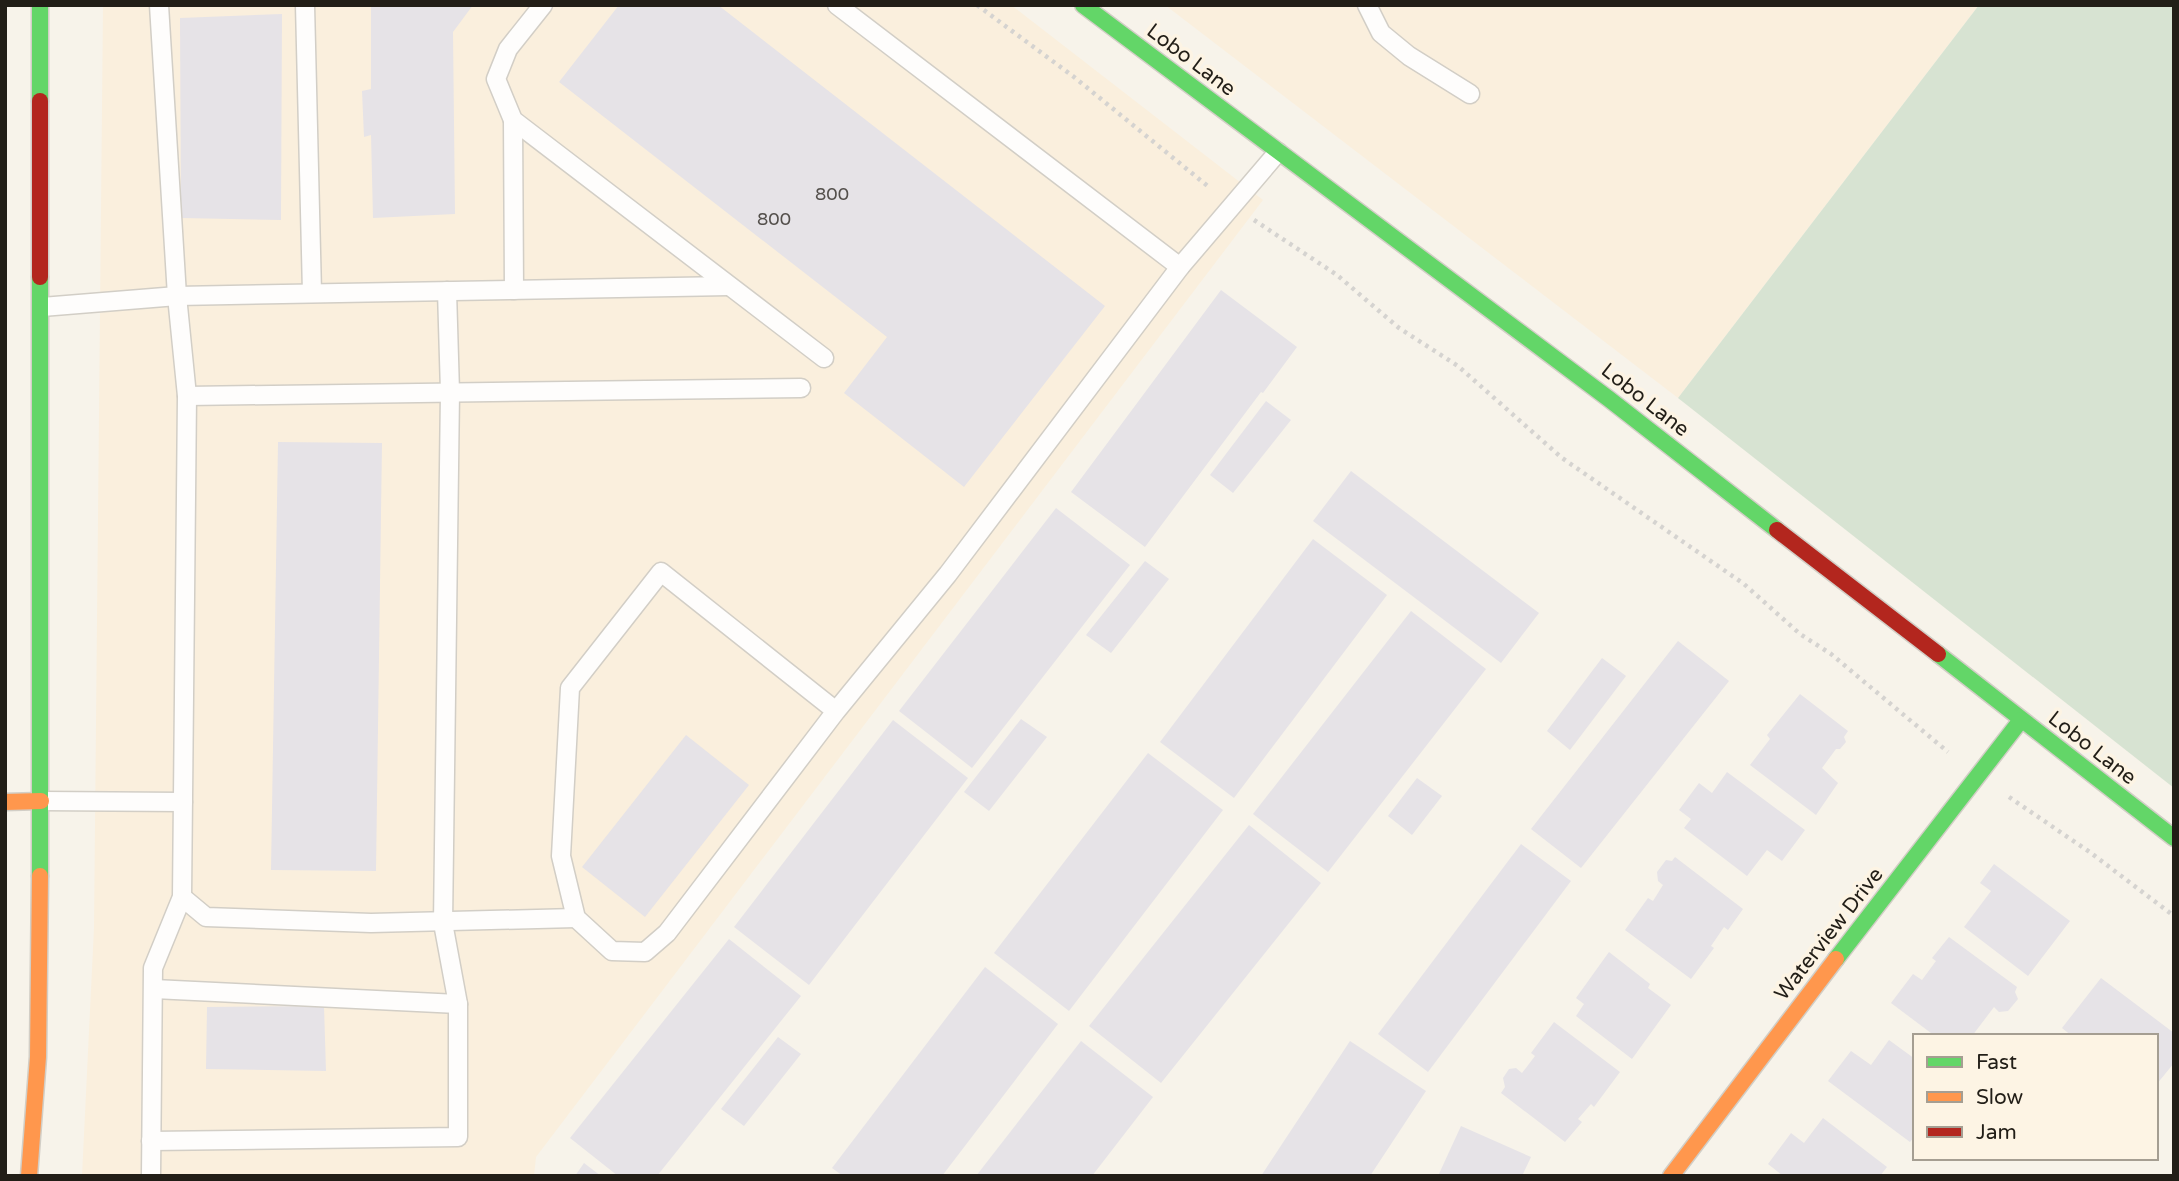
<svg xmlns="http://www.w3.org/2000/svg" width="2179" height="1181" font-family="'Varela Round',sans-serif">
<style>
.built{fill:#faefdd}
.green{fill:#d7e3d2}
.building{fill:#e6e3e7}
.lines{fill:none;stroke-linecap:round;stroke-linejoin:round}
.lane-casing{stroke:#d2cec6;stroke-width:21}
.fast-casing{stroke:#d2cec6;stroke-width:19}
.slow-casing{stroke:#d2cec6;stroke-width:19}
.jam-casing{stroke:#d2cec6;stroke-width:19}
.path{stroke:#d5d3d0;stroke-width:4.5;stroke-dasharray:3.5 5;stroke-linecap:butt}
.lane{stroke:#fefdfc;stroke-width:18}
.fast{stroke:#63d668;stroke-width:16}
.slow{stroke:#ff974d;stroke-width:16}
.jam{stroke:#b3261e;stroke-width:16}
.labels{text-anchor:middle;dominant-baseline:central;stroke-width:7;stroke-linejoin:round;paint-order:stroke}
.number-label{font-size:18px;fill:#534f4b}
.street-label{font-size:21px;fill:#221e17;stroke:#fdf4e4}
</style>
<rect width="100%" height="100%" fill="#f7f3ea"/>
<g class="built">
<path d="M103 5H1011L1263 200 536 1157 534 1176H82L94 928Z"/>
<path d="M1165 5H1979L1678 398Z"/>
</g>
<path class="green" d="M1979 5H2174V788L1678 398Z"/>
<g class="building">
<path d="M371 5H473L453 32 455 214 373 218 371 135 364 137 362 91 371 89Z"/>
<path d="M619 5H718L1105 306 964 487 844 393 887 337 559 82Z"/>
<path d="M282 14 281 220 181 218 180 18Z"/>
<path d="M1221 290 1297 347 1263 393 1261 392 1145 547 1071 492Z"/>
<path d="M1266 401 1291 420 1233 493 1210 475Z"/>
<path d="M278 442 382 443 376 871 271 870Z"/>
<path d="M1351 471 1539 613 1501 663 1313 521Z"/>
<path d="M1056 508 1130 565 972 768 899 711Z"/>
<path d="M1313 539 1387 595 1234 798 1160 742Z"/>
<path d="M1145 561 1169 579 1111 653 1086 635Z"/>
<path d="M1411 611 1486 669 1328 872 1253 814Z"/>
<path d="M1678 641 1729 681 1581 868 1531 829Z"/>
<path d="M1602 658 1626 676 1570 750 1547 731Z"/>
<path d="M1800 694 1848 731 1844 737 1846 742 1840 749H1836L1822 768 1838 783 1816 815 1750 765 1770 739 1767 735Z"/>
<path d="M1021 719 1047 737 989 811 964 792Z"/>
<path d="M893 720 968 778 809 985 734 927Z"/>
<path d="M686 735 749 785 645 917 582 867Z"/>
<path d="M1148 753 1223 810 1069 1011 994 953Z"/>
<path d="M1727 772 1805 830 1782 861 1767 850 1747 876 1684 828 1691 819 1679 810 1699 783 1712 793Z"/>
<path d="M1417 778 1442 796 1412 835 1388 816Z"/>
<path d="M1249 825 1321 883 1161 1083 1089 1026Z"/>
<path d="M1521 844 1571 881 1428 1072 1378 1034Z"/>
<path d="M1675 857 1743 909 1728 930 1724 927 1711 946 1714 948 1691 979 1625 930 1648 898 1653 901 1663 885 1658 881 1657 872 1666 860 1672 861Z"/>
<path d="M1994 864 2070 921 2028 976 1964 927 1991 891 1980 883Z"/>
<path d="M1949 937 2017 987 2015 992 2018 999 2008 1011 1999 1012 1994 1007 1972 1036H1935L1891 1003 1913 974 1922 980 1936 961 1932 958Z"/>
<path d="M729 939 801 996 657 1176H618L570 1138Z"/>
<path d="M1609 952 1650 984 1648 988 1671 1005 1632 1059 1576 1016 1584 1004 1576 998Z"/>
<path d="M985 967 1058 1024 942 1176H843L832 1168Z"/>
<path d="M2101 978 2174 1033V1063L2156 1085V1036H2072L2062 1028Z"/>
<path d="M324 1006 326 1071 206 1069 207 1007Z"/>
<path d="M1554 1022 1620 1072 1594 1107 1591 1104 1578 1119 1582 1122 1565 1142 1501 1093 1505 1087 1503 1078 1509 1069 1516 1068 1522 1073 1535 1056 1531 1053Z"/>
<path d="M778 1037 801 1054 744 1126 721 1109Z"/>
<path d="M1889 1040 1915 1059V1136L1910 1142 1828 1081 1851 1051 1871 1065Z"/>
<path d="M1081 1041 1153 1097 1092 1176H976Z"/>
<path d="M1350 1041 1426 1091 1370 1176H1261Z"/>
<path d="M1823 1118 1887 1167 1880 1176H1783L1768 1164 1791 1133 1804 1143Z"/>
<path d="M1461 1126 1531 1157 1522 1176H1438Z"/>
<path d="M584 1163 601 1176H575Z"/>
</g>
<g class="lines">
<g class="lane-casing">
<g id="lane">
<path d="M305 5 312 293"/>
<path d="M543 5 508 49 496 79 513 120 824 358"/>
<path d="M837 5 1180 267"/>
<path d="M1367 5 1381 33 1409 56 1470 94"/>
<path d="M513 120 514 290"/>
<path d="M42 307 177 296 729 286"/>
<path d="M187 396 801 388"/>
<path d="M836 711 661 572 570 688 561 856 576 918 612 951 645 952 667 933 836 711 948 574 1180 267 1278 152"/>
<path d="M41 801 183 802"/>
<path d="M182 897 206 917 371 923 576 918"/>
<path d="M154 989 458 1004"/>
<path d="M151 1141 458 1137V1004L443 923 450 392 447 291"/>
<path d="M151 1176 153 968 182 897 187 396 177 296 159 5"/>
</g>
</g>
<g class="fast-casing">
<g id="fast">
<path d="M40 5V101"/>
<path d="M1083 5 1609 399 1777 530"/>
<path d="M1938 654 2174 838"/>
<path d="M40 876V277"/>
<path d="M1836 959 2021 720"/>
</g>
</g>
<g class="slow-casing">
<g id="slow">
<path d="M5 802 41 801"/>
<path d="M29 1176 38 1057 40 876"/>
<path d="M1671 1176 1836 959"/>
</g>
</g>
<g class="jam-casing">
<g id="jam">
<path d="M40 101V277"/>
<path d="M1777 530 1938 654"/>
</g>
</g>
<g class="path">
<path d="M977 5 1074 77 1210 188"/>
<path d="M1254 220 1337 275 1399 328 1458 366 1562 458 1744 584 1800 634 1831 654 1948 752"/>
<path d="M2009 797 2091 853 2174 916"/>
</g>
<use href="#lane" class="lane"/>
<use href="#fast" class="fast"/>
<use href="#slow" class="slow"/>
<use href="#jam" class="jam"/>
</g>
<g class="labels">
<g class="number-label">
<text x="832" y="194">800</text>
<text x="774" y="219">800</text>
</g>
<g class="street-label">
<text transform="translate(1191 60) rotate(37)">Lobo Lane</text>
<text transform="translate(1645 400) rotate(38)">Lobo Lane</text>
<text transform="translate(2092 748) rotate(38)">Lobo Lane</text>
<text transform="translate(1829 934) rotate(-52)">Waterview Drive</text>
</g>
</g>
<rect width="2179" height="1181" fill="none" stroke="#221e17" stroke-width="14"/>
<rect x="1913" y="1034" width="245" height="126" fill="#fdf4e4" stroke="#a59e92" stroke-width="2"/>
<rect x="1927" y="1057" width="35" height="10" fill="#63d668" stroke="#a59e92" stroke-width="2"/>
<text x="1976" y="1069" font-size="21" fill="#221e17">Fast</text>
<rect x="1927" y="1092" width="35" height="10" fill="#ff974d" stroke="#a59e92" stroke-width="2"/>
<text x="1976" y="1104" font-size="21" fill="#221e17">Slow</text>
<rect x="1927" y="1127" width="35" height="10" fill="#b3261e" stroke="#a59e92" stroke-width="2"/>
<text x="1976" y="1139" font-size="21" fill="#221e17">Jam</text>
</svg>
